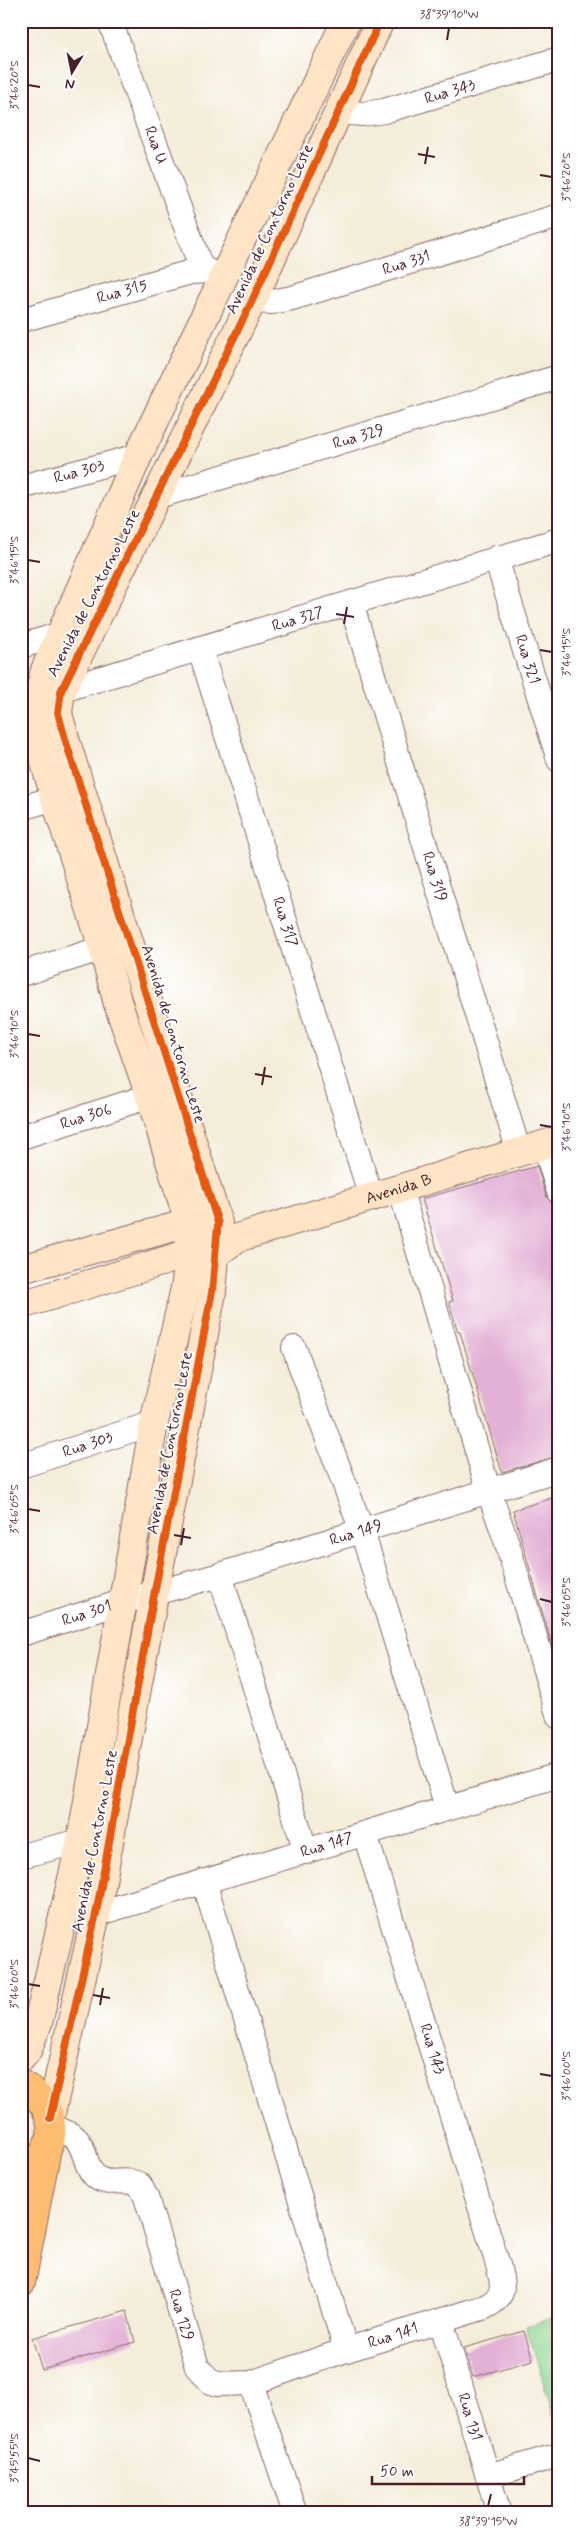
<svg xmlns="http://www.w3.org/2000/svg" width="580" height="2534" font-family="Mynerve,sans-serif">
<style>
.garden{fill:#8dd58f;stroke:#6c7a5d}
.building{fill:#e3b1d5}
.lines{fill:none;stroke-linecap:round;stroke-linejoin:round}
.street-casing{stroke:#866768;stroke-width:26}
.secondary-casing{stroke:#866768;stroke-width:30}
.primary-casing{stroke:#866768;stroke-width:30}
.street{stroke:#fff;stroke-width:24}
.secondary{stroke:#ffe4c6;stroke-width:28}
.primary{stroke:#febc70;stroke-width:28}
.cycleway-casing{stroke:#fff;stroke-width:11}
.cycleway{stroke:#e8590c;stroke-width:8}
.ticks{fill:none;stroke:#4a1f2b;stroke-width:2}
.labels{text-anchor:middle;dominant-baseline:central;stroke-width:4;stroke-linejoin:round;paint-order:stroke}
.street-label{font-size:16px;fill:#4a1f2b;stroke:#fff}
.neatline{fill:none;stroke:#4a1f2b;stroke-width:2}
.ticks-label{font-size:12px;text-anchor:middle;fill:#4a1f2b}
</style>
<rect width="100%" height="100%" fill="#fff"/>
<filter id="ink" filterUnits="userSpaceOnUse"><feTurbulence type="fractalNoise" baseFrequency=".02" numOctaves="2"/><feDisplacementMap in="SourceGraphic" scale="10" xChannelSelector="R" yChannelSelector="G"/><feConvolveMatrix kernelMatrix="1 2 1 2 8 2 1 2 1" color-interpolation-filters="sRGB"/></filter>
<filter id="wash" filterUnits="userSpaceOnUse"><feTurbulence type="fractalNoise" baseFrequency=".0096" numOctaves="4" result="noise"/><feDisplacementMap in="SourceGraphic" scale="20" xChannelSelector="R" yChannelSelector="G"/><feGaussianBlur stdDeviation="1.12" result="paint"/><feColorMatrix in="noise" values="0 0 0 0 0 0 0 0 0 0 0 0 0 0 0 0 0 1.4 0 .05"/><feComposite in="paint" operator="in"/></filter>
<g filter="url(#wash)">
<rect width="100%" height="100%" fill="#f4edd9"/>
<path class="garden" d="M559 2316V2432L526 2326Z"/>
<g id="blocks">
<g class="building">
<path d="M537 1166 546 1196 554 1205 559 1220V1456L502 1472 460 1332H458L449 1302 453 1301 422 1199Z"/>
<path d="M559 1496V1655L555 1656 513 1510Z"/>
<path d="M127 2311 135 2342 42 2370 32 2338Z"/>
<path d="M524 2331 533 2360 473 2377 464 2348Z"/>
</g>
</g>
</g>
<g filter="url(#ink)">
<use href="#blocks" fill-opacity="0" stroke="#866768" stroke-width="1"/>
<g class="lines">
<g class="street-casing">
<g id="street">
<path id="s1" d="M110 21 202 270"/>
<path id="s2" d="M339 112 363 114 384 111 559 59"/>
<path id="s3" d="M252 301 272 302 292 298 559 216"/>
<path id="s4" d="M21 320 191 272 208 271 216 275"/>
<path id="s5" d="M21 487 138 456"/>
<path id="s6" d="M158 496 559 377"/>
<path id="s7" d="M496 558 559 760"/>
<path id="s8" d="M351 603 519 1152"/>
<path d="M21 646 62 634 74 639"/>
<path id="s9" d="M200 649 371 1197"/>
<path id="s10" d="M49 694 559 540"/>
<path d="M21 808 55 798"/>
<path d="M21 974 103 948"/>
<path id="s11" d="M21 1137 150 1096"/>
<path d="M544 1144 559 1192"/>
<path d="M400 1188 489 1492 507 1543 559 1717"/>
<path d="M294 1348 362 1531 447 1807"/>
<path id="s12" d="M21 1466 154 1423"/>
<path d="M220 1575 306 1852"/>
<path id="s13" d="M21 1634 122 1602 220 1575 559 1469"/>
<path d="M21 1856 81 1841"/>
<path d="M204 1881 346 2350"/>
<path id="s14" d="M96 1914 559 1775"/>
<path id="s15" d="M51 2126C58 2129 66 2132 73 2136 86 2145 84 2166 95 2176 107 2188 126 2176 140 2185L146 2197 197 2367 211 2382 218 2384 251 2383 346 2350 485 2307C507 2296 503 2286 498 2265L365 1834"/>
<path id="s16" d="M441 2321 499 2513"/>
<path d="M251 2383 295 2513"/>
<path d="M488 2476 559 2455"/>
</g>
</g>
<g class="secondary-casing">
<g id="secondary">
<path id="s17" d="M217 1253 237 1238 559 1140"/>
<path d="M21 1269 189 1223H207"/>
<path d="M21 1305 190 1253H205"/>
<path d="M21 2058 27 2051 38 2023 81 1841 154 1423 185 1288 190 1253 189 1223 150 1096 118 1004 103 948 55 798 37 735 34 715 45 670 138 456 346 21"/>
<path d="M50 2118 96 1914 154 1595 212 1292 218 1223 66 742 58 713 61 691 252 301 380 21"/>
</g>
</g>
<g class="primary-casing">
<g id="primary">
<path d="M21 2084C58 2105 65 2152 21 2169"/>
<path d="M21 2283 48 2143"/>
</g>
</g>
<use href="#street" class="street"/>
<use href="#secondary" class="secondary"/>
<use href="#primary" class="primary"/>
<g class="cycleway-casing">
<path id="cycleway" d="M50 2118 96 1914 154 1595 212 1292 218 1223 66 742 58 713 61 691 252 301 380 21"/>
</g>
<use href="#cycleway" class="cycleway"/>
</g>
</g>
<path class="ticks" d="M447 40 449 28M28 85 40 87M418 154 435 157M425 164 428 147M540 175 552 177M28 560 40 562M336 614 354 617M344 624 347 607M540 650 552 652M28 1034 40 1036M255 1074 272 1077M262 1085 265 1067M540 1125 552 1127M28 1509 40 1511M174 1535 191 1538M181 1545 184 1528M540 1599 552 1602M28 1984 40 1986M93 1995 110 1998M100 2005 103 1988M540 2074 552 2076M28 2458 40 2461M488 2506 491 2494"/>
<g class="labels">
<g class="street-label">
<text stroke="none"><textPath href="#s2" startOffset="114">Rua 343</textPath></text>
<text stroke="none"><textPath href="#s1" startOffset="132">Rua U</textPath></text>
<text transform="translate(270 229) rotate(-65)">Avenida de Contorno Leste</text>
<text stroke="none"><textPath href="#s3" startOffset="160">Rua 331</textPath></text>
<text stroke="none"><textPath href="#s4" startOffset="105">Rua 315</textPath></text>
<text stroke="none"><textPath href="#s6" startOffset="209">Rua 329</textPath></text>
<text stroke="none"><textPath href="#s5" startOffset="60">Rua 303</textPath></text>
<text transform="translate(94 593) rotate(-63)">Avenida de Contorno Leste</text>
<text stroke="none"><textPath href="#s10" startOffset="260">Rua 327</textPath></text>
<text stroke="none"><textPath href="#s7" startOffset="106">Rua 321</textPath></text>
<text stroke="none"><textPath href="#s8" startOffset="286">Rua 319</textPath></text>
<text stroke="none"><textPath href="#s9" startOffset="286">Rua 317</textPath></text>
<text transform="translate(173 1034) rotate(73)">Avenida de Contorno Leste</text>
<text stroke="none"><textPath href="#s11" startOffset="68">Rua 306</textPath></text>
<text stroke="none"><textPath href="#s17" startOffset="194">Avenida B</textPath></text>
<text transform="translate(170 1443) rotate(-79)">Avenida de Contorno Leste</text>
<text stroke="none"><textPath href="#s12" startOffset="70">Rua 303</textPath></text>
<text stroke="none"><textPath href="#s13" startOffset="350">Rua 149</textPath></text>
<text stroke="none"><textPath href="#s13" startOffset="69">Rua 301</textPath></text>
<text transform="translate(95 1841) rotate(-79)">Avenida de Contorno Leste</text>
<text stroke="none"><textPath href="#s14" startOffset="241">Rua 147</textPath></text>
<text transform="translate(432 2049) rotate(73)">Rua 143</text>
<text stroke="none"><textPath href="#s15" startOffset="254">Rua 129</textPath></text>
<text stroke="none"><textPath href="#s15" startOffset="519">Rua 141</textPath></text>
<text stroke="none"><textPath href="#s16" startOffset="100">Rua 131</textPath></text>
</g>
</g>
<rect width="580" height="2534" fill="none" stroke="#fff" stroke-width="55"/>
<g transform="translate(72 72) rotate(190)" stroke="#ffffff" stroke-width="4" paint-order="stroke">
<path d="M0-4L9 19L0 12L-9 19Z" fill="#4a1f2b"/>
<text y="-8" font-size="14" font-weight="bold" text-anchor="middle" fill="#4a1f2b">N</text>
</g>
<path d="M372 2476v8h152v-8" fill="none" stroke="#4a1f2b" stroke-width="2.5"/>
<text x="380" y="2476" font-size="15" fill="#4a1f2b" stroke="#ffffff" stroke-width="4" paint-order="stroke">50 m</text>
<rect x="28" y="28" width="524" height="2478" class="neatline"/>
<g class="ticks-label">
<text x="449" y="18">38°39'10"W</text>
<text transform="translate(14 85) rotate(-90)" y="4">3°46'20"S</text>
<text transform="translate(566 177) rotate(-90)" y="4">3°46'20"S</text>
<text transform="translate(14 560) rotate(-90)" y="4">3°46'15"S</text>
<text transform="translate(566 652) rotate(-90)" y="4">3°46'15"S</text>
<text transform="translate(14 1034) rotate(-90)" y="4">3°46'10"S</text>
<text transform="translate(566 1127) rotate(-90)" y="4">3°46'10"S</text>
<text transform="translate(14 1509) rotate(-90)" y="4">3°46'05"S</text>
<text transform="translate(566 1602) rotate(-90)" y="4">3°46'05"S</text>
<text transform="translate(14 1984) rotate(-90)" y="4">3°46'00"S</text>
<text transform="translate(566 2076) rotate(-90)" y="4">3°46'00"S</text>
<text transform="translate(14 2458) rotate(-90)" y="4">3°45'55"S</text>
<text x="488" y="2525">38°39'15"W</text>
</g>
</svg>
